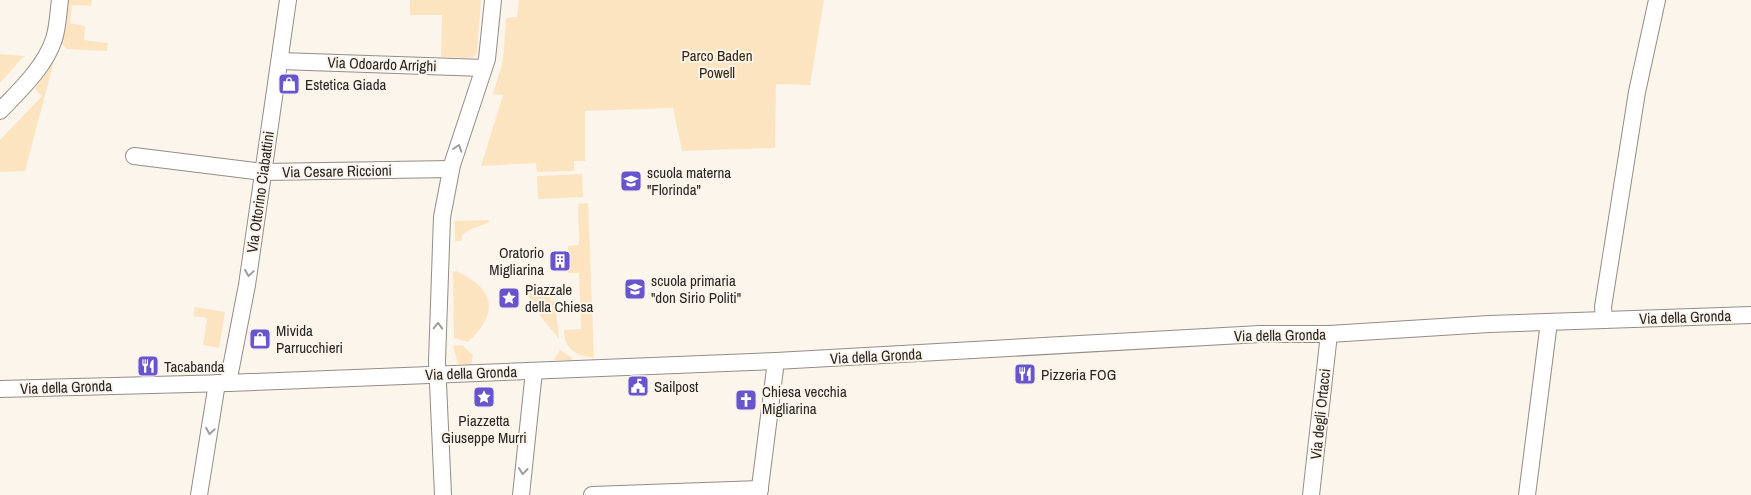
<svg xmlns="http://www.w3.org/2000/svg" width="1751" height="495" font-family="'Archivo Narrow',sans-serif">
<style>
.green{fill:#fde4c1}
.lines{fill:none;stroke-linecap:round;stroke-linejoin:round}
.minor-casing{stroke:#938d85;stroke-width:18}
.minor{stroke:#fff;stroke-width:16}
.oneway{stroke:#9e9d9c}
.labels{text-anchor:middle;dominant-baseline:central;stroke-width:4;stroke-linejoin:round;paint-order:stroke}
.park-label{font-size:15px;fill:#37270e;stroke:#fbf5ec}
.street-label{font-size:15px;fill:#282622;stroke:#fbf5ec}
.poi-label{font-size:15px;fill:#282622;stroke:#fbf5ec;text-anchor:start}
</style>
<rect width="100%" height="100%" fill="#fbf5ec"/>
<g class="green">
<path d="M68 0H92L91 6 72 5 70 23 85 26 84 40 108 43 107 51 67 49 60 42Z"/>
<path d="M410 0H481L477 53 473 58 441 57 442 15H410Z"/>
<path d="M519 0H824L810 85 776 84 775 148 682 151 673 108 585 111V161H574V171L537 172 536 163 481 166 503 95 493 94 503 61 506 18 517 17Z"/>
<path d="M0 54 24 56 0 83Z"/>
<path d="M54 61 25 171 0 172V140L42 96 35 89Z"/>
<path d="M582 174 583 197 538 199 537 176Z"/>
<path d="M588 203 594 358C576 355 564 350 564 330L581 329 579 273H568V246L579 245 578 204Z"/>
<path d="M489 220 488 223 471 229 462 235V241H455V221Z"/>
<path d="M456 271C495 289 500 312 468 342L454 338 453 272Z"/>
<path d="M549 290 551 301H555L559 339 538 313 527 293Z"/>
<path d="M195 307 225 312 219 348 203 345 207 318 193 316Z"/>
<path d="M462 345 473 355 471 365 458 364 453 346Z"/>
<path d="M560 350 572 358V360H554Z"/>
</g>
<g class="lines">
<g class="minor-casing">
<g id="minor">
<path d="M280 61 484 68"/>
<path d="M0 111C20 90 45 67 54 39 58 27 58 13 60 0"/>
<path d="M134 156 263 172 451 169"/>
<path d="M1604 320 1603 307 1637 92 1657 0"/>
<path d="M228 383 247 285 288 0"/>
<path d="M0 389 228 383 776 361 1260 334H1329L1489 324 1751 315"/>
<path d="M199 495 217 383"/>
<path d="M443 495 437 361 442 217 452 165 487 59 493 0"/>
<path d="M521 495 534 371"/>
<path d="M592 495 760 489"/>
<path d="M759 495 776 361"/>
<path d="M1311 495 1329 334"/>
<path d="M1527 495 1549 322"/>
</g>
</g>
<use href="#minor" class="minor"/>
</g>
<defs><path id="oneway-chevron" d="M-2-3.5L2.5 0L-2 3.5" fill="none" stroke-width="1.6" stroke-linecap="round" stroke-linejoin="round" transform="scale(1.25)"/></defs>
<g class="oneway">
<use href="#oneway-chevron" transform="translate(458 148) rotate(-72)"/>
<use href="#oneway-chevron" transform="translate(249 273) rotate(98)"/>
<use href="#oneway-chevron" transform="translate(438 326) rotate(-88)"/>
<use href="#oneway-chevron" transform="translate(210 431) rotate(99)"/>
<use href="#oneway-chevron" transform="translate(523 471) rotate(96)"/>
</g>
<defs>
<g id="shop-square" transform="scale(1.125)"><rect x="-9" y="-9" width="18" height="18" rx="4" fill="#6854cd" stroke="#fbf5ec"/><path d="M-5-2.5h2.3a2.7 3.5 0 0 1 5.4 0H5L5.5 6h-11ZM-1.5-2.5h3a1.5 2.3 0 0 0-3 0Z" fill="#fff"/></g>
<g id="school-square" transform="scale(1.125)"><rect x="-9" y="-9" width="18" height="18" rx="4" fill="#6854cd" stroke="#fbf5ec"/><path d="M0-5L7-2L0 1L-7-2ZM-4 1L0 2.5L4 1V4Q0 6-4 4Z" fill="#fff"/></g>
<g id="building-square" transform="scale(1.125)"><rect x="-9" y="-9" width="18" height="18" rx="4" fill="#6854cd" stroke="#fbf5ec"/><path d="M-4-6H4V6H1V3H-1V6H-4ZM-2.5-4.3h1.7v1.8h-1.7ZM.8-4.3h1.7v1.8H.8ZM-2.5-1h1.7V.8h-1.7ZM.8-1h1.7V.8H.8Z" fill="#fff"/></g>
<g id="sight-square" transform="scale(1.125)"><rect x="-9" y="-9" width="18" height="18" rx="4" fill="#6854cd" stroke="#fbf5ec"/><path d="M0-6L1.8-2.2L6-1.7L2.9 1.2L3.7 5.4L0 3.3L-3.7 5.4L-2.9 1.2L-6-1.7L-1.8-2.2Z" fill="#fff"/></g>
<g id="restaurant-square" transform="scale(1.125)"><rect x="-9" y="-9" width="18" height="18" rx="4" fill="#6854cd" stroke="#fbf5ec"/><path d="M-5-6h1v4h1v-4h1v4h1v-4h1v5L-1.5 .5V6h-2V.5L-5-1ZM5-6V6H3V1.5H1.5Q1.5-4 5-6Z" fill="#fff"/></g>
<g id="civic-square" transform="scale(1.125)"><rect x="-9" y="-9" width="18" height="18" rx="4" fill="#6854cd" stroke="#fbf5ec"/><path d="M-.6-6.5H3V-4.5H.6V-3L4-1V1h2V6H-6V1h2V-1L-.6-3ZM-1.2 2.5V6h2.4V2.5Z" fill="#fff"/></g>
<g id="church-square" transform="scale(1.125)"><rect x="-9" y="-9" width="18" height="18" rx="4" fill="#6854cd" stroke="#fbf5ec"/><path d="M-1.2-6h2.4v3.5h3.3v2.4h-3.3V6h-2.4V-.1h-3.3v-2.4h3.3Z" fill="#fff"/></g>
</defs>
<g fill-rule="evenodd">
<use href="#shop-square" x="289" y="84"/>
<use href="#school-square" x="631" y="181"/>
<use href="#building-square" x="560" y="261"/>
<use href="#school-square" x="635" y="289"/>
<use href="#sight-square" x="509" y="298"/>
<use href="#shop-square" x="260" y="339"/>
<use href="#restaurant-square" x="148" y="366"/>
<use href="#restaurant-square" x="1025" y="374"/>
<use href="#civic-square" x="638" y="386"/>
<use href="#sight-square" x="484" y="397"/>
<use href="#church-square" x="746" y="400"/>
</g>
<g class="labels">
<g class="park-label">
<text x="717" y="55">Parco Baden<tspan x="717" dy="17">Powell</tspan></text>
</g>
<g class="street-label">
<text transform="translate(382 64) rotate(2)">Via Odoardo Arrighi</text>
<text transform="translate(337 171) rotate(-1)">Via Cesare Riccioni</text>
<text transform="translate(260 192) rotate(-82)">Via Ottorino Ciabattini</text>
<text transform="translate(1685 317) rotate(-2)">Via della Gronda</text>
<text transform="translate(1280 335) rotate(-1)">Via della Gronda</text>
<text transform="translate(876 356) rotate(-3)">Via della Gronda</text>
<text transform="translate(471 373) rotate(-2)">Via della Gronda</text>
<text transform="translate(66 387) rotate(-2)">Via della Gronda</text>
<text transform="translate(1320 414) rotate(-84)">Via degli Ortacci</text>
</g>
<g class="poi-label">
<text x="305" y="84">Estetica Giada</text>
<text x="647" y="172">scuola materna<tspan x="647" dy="17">"Florinda"</tspan></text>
<text x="544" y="252" text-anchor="end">Oratorio<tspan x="544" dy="17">Migliarina</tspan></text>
<text x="651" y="280">scuola primaria<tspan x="651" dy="17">"don Sirio Politi"</tspan></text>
<text x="525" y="289">Piazzale<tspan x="525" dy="17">della Chiesa</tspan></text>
<text x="276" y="330">Mivida<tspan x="276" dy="17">Parrucchieri</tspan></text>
<text x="164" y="366">Tacabanda</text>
<text x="1041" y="374">Pizzeria FOG</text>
<text x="654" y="386">Sailpost</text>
<text x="762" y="391">Chiesa vecchia<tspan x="762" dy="17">Migliarina</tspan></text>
<text x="484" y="420" text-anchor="middle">Piazzetta<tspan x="484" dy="17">Giuseppe Murri</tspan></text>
</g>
</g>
</svg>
